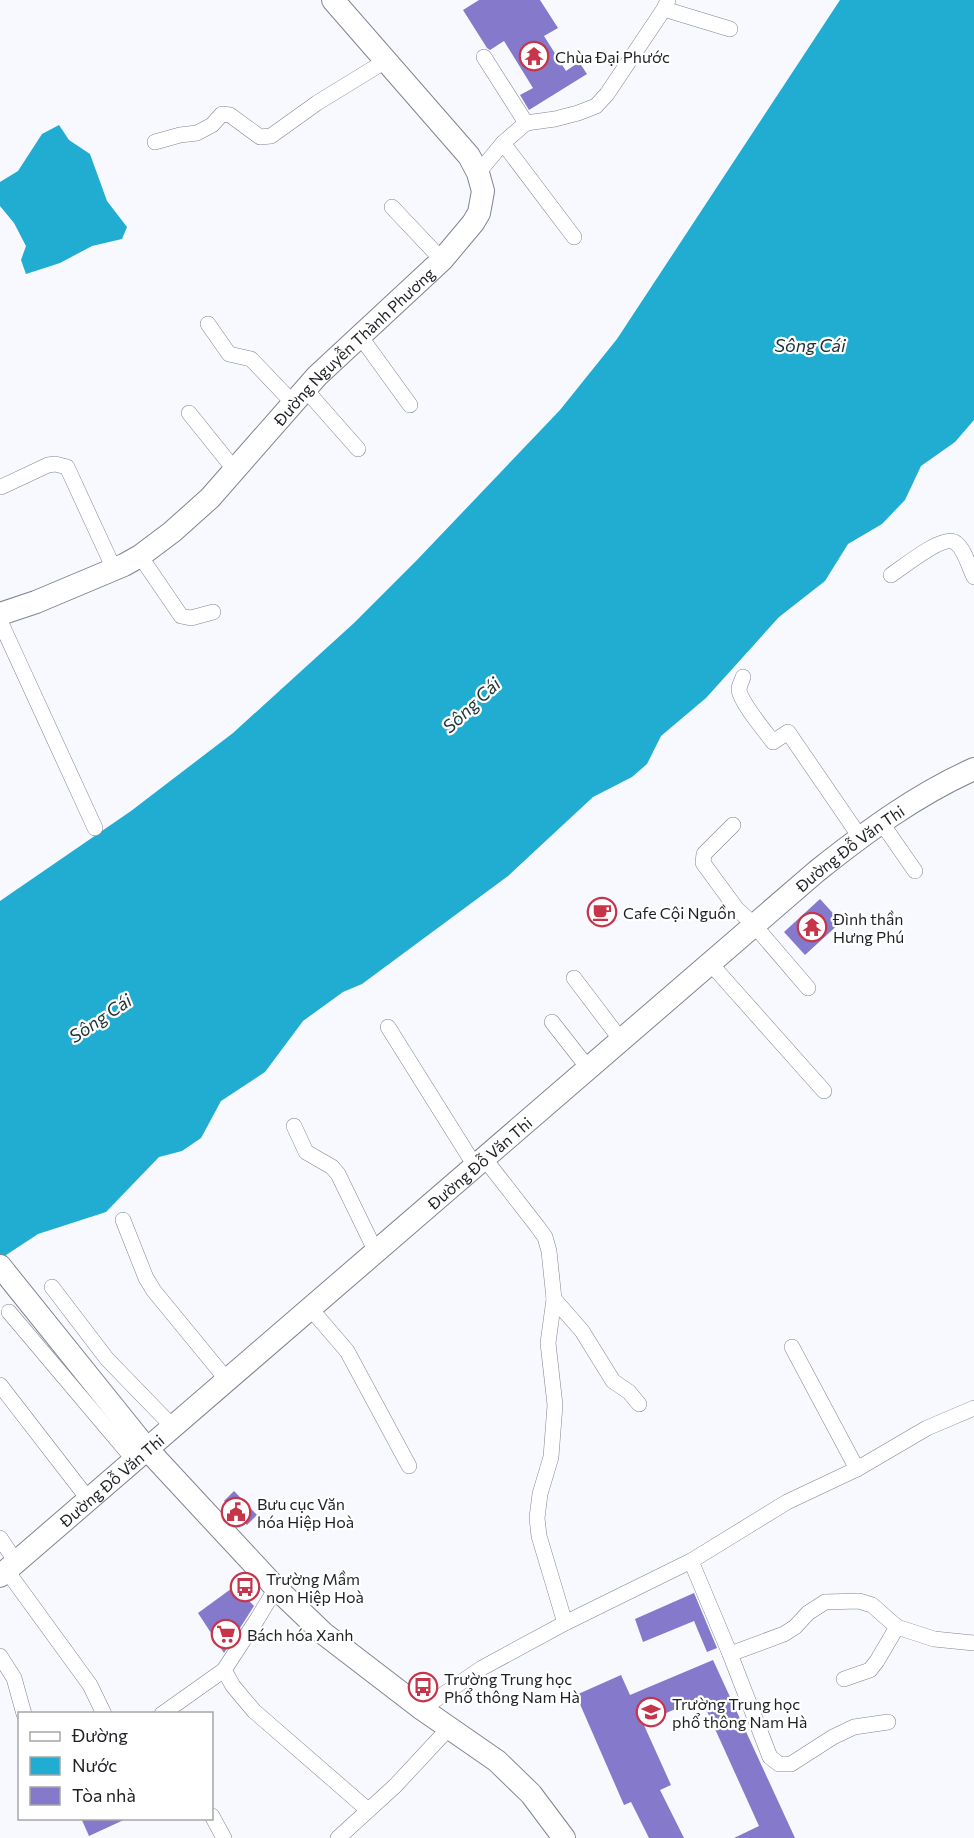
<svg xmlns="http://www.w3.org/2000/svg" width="974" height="1838" font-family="Commissioner,sans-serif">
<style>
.water{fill:#21acd1}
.building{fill:#8579cb}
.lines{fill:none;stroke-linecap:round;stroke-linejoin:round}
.street-casing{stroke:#7f848f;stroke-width:16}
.secondary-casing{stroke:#7f848f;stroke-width:24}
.street{stroke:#fff;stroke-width:15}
.secondary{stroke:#fff;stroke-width:22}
.labels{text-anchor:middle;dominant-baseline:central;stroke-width:4.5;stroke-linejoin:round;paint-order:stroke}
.poi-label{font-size:16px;fill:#1e2024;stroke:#fff;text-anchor:start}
.street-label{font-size:16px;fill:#1e2024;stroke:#fff}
.water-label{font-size:18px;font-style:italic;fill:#1c3239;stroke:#fff}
</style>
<rect width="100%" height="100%" fill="#f7f9fe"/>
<g class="water">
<path d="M840 0H974V420L955 442 921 466 905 500 882 524 848 544 825 581 779 617 706 698 661 736 647 764 632 777 593 797 508 876 362 984 343 992 303 1021 265 1072 221 1101 201 1138 182 1151 159 1157 106 1212 38 1234 0 1259V901L131 811 233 733 354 623 417 560 560 410 617 339Z"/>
<path d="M59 125 69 140 90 154 107 201 127 227 122 239 92 246 60 263 26 274 21 260 26 246 14 223 0 206V182L18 171 42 134Z"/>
</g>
<g class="building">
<path d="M479 0H540L558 28 544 36 566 71 579 62 587 74 529 110 520 95 533 88 504 41 490 50 487 48 463 10Z"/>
<path d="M820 899 841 922 805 955 784 932Z"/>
<path d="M234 1491 257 1515 247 1525 224 1501Z"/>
<path d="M235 1586 254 1606 224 1653 198 1613Z"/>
<path d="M694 1593 717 1648 707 1652 694 1621 643 1642 635 1619Z"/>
<path d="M713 1660 795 1838H734L759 1826 701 1698 643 1723 671 1785 660 1790 684 1838H649L631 1802 624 1805 576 1695 621 1675 630 1695Z"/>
<path d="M81 1818H128L89 1836Z"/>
</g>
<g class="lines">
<g class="street-casing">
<g id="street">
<path d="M664 9 730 29"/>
<path d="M484 57 526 123"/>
<path d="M155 142 180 135 197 133 212 125 222 114 230 115 260 137 271 136 317 103 387 60"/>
<path d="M503 143 574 237"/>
<path d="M478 173 503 143 526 123 555 119 578 113 596 106 607 94 664 9 668 0"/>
<path d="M392 207 442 260"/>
<path d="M208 324 229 354 251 359 293 403"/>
<path d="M360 336 410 405"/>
<path d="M305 389 358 449"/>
<path d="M189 413 234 469"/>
<path d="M1 487 48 465 55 464 67 467 114 569"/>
<path d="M140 556 181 616 191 618 213 612"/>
<path d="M891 575C902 568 944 533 956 543 965 550 969 567 974 577"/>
<path d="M0 621 95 828"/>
<path d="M743 677C742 681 739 685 739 690 741 703 765 731 773 742L788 732 860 837"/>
<path d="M881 822 915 871"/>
<path d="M733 825 704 854 703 863 736 908 754 925 808 988"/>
<path d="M710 963 824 1091"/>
<path d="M574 978 621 1040"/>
<path d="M552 1022 588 1068"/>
<path d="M388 1027 475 1166"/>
<path d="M294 1126 306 1152 332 1167 338 1174 376 1252"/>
<path d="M484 1158 537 1226 545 1237 549 1251 554 1299 548 1343 555 1405 551 1457 540 1494 537 1518 539 1536 565 1623"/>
<path d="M123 1220 146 1278 154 1291 227 1380"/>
<path d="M52 1287 107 1359 173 1427"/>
<path d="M554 1299 582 1331 613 1381 629 1392 639 1404"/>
<path d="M310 1308 347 1351 409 1466"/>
<path d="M9 1312 134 1460"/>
<path d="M792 1347 857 1469"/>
<path d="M0 1385 89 1500"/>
<path d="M0 1538 16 1562"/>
<path d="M691 1561 730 1654 784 1634 795 1627 808 1613 825 1602 859 1601 872 1605 897 1627 934 1639 974 1643"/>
<path d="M7 1571 90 1685 104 1714"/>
<path d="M276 1588 258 1618 224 1670 233 1686 254 1711 368 1810"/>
<path d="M730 1654 770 1757 779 1764H791L833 1737 854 1727 888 1722"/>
<path d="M0 1656 14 1678 24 1714"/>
<path d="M844 1679 870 1670 877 1661 897 1627"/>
<path d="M422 1709 482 1668 565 1623 691 1561 787 1502 857 1469 927 1428 974 1408"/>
<path d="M162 1714 224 1670"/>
<path d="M212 1816 224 1838"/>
<path d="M338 1838 395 1786 449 1728"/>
</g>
</g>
<g class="secondary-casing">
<g id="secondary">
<path id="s1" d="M0 614 36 602 124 565 140 556 172 532 210 498 317 376 442 260 473 223 479 213 483 191 478 173 469 156 333 0"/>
<path d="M0 1266 147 1449 276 1588 323 1633 422 1709 497 1761 531 1794 564 1838"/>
<path id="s2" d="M0 1576 817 871C866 832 916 795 974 769"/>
</g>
</g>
<use href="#street" class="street"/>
<use href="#secondary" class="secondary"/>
</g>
<defs>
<g id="temple-ring" transform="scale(1.5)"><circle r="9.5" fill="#fff" stroke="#c63549" stroke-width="1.5"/><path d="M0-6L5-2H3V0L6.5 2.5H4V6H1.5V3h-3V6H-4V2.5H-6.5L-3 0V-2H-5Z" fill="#c63549"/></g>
<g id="cafe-ring" transform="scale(1.5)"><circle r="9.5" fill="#fff" stroke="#c63549" stroke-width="1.5"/><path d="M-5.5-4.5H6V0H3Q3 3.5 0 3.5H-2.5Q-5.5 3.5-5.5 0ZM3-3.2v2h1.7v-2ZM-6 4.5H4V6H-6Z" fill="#c63549"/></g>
<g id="civic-ring" transform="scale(1.5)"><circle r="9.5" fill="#fff" stroke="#c63549" stroke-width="1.5"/><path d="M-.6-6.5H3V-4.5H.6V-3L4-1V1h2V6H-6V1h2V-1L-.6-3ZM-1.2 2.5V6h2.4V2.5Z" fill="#c63549"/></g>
<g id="bus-ring" transform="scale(1.5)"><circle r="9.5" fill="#fff" stroke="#c63549" stroke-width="1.5"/><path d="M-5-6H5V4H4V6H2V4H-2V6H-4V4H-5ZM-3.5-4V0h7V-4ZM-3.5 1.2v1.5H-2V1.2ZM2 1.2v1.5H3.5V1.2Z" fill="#c63549"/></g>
<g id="supermarket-ring" transform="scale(1.5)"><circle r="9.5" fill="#fff" stroke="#c63549" stroke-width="1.5"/><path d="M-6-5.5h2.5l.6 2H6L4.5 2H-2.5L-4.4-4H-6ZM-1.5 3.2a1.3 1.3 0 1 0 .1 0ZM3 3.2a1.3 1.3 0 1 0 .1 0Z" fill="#c63549"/></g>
<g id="school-ring" transform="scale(1.5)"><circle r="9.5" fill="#fff" stroke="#c63549" stroke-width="1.5"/><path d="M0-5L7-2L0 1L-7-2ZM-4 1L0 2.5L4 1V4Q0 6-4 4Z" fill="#c63549"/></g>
</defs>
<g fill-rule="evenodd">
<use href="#temple-ring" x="534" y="56"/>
<use href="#cafe-ring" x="602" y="912"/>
<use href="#temple-ring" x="812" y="927"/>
<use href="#civic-ring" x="236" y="1512"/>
<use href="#bus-ring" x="245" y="1587"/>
<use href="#supermarket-ring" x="226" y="1634"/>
<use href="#bus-ring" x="423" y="1687"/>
<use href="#school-ring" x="651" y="1712"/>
</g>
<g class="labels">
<g class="poi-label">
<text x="555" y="56">Chùa Đại Phước</text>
<text x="623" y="912">Cafe Cội Nguồn</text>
<text x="833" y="918">Đình thần<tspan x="833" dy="18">Hưng Phú</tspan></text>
<text x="257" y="1503">Bưu cục Văn<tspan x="257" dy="18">hóa Hiệp Hoà</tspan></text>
<text x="266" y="1578">Trường Mầm<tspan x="266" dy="18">non Hiệp Hoà</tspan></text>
<text x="247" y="1634">Bách hóa Xanh</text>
<text x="444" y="1678">Trường Trung học<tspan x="444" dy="18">Phổ thông Nam Hà</tspan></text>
<text x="672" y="1703">Trường Trung học<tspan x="672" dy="18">phổ thông Nam Hà</tspan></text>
</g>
<g class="street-label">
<text stroke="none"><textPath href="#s1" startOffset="452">Đường Nguyễn Thành Phương</textPath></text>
<text stroke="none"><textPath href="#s2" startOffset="1119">Đường Đỗ Văn Thi</textPath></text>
<text stroke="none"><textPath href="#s2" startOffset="633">Đường Đỗ Văn Thi</textPath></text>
<text stroke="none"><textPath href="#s2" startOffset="147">Đường Đỗ Văn Thi</textPath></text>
</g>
<g class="water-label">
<text x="810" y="345">Sông Cái</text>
<text transform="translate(471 705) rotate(-43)">Sông Cái</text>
<text transform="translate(100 1018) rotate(-34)">Sông Cái</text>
</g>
</g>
<rect x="18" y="1712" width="195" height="108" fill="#ffffff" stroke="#a5a6a7" stroke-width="1.5"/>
<rect x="30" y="1732" width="30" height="9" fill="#ffffff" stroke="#a5a6a7" stroke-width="1.5"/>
<text x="72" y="1742" font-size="18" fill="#1e2024">Đường</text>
<rect x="30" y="1757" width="30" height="18" fill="#21acd1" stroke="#a5a6a7" stroke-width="1.5"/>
<text x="72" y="1772" font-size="18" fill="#1e2024">Nước</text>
<rect x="30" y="1787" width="30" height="18" fill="#8579cb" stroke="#a5a6a7" stroke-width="1.5"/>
<text x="72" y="1802" font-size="18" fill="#1e2024">Tòa nhà</text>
</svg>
